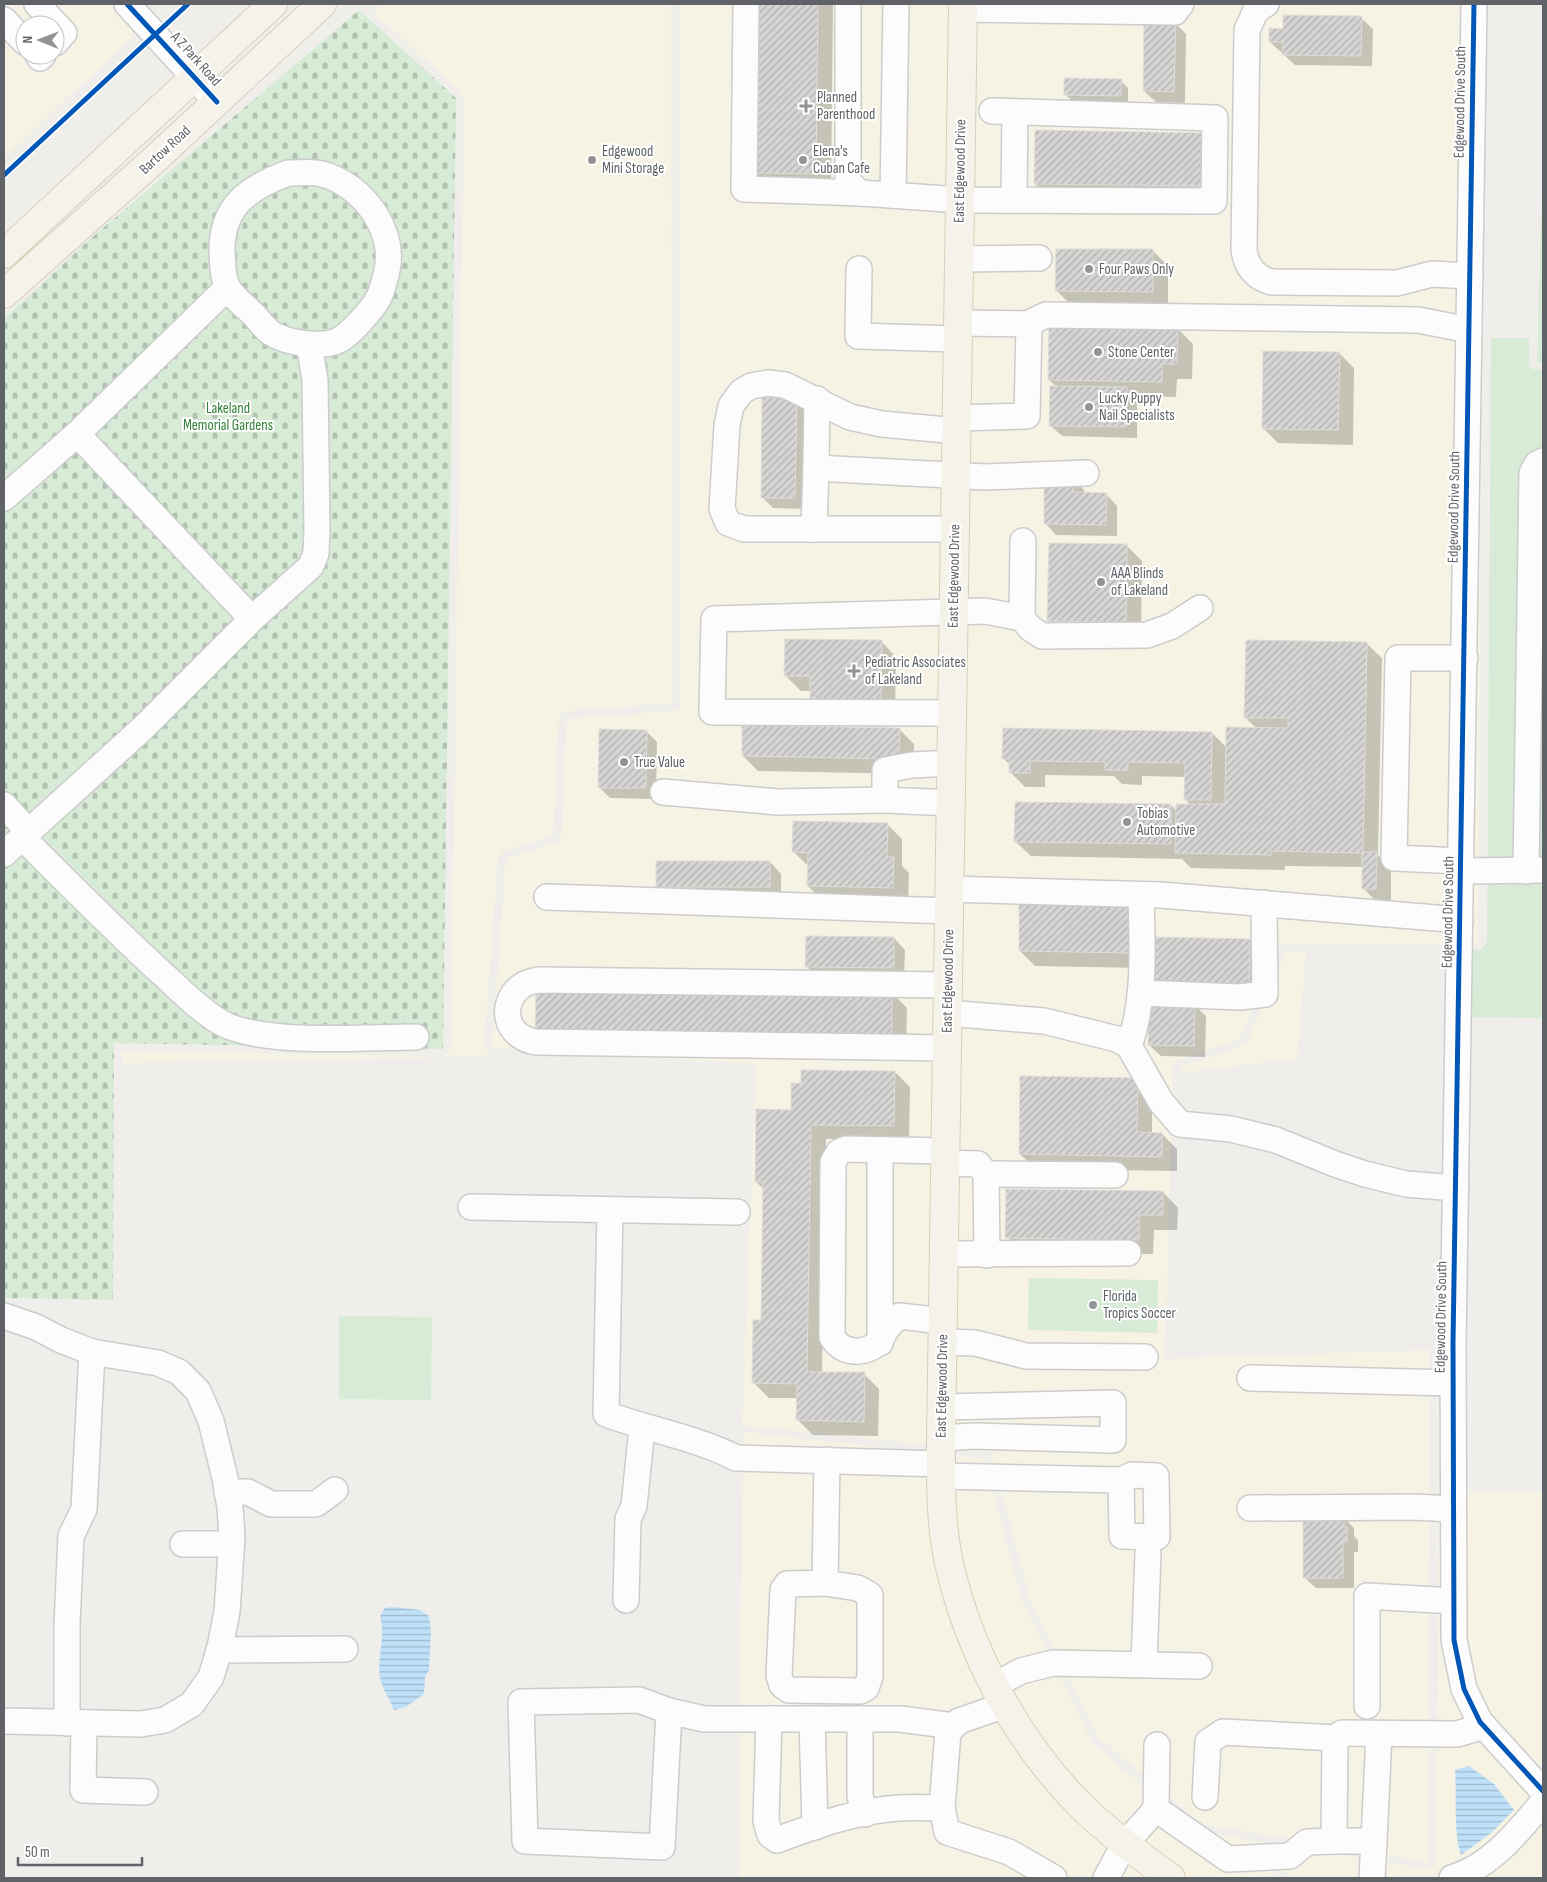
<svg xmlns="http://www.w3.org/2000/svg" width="1547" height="1882" font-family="'Sofia Sans Condensed',sans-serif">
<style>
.commercial{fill:#f7f3e4;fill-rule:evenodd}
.cemetery{fill:url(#cemetery-stones)}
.green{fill:#d8ebd6}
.water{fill:url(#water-rules)}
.shadow{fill:#0003}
.building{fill:url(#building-hatch);stroke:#deddd9}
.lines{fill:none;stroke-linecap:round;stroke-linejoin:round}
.minor-casing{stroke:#cbcccc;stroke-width:28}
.major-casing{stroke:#d7ceb8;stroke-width:30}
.minor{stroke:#fdfcfc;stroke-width:25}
.major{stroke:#f4f2e9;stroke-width:28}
.rail-casing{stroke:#e4e4e4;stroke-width:5.5}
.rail{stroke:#fff;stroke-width:4;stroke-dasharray:11;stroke-linecap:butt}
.cycleway-casing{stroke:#fff;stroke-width:8}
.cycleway{stroke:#0057b8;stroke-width:5}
.poi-dot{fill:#919496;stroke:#fff;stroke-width:2}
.labels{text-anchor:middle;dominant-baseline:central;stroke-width:4;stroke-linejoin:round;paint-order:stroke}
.street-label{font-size:15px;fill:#5f6368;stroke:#fff}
.poi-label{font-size:15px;fill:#5f6368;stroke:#fff;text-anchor:start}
.park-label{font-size:15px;fill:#348238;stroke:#fff}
</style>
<defs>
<pattern id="cemetery-stones" width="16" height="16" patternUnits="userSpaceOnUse" patternTransform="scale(1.25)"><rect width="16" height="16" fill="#d8ebd6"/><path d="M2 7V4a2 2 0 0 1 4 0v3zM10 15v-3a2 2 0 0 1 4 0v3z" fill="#b2c2b1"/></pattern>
<pattern id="water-rules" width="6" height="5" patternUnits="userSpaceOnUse" patternTransform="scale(1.25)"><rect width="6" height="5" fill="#bfe0f9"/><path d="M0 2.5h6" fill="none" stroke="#9eb9cd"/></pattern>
<pattern id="building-hatch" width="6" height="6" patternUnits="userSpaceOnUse" patternTransform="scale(1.25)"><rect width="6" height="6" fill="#d6d5d3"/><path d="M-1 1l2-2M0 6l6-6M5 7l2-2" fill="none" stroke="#b1b0af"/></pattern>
</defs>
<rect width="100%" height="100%" fill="#efeeea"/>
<g class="commercial">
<path d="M4 4H114L139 30 4 158ZM25 25H55V55H25Z"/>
<path d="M384 4H671L672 703 566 711 559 716 553 836 503 851 498 858 484 1048 489 1055 502 1056 122 1063V1051L443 1056 451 1051 464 98 461 92 374 13Z"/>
<path d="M679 4H1485L1478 943 1280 945 1239 1040 1173 1062 1165 1359 1430 1350 1429 1862 1201 1824 1098 1737 1030 1599 991 1452 742 1425 756 1064 492 1048 506 858 561 841 567 719 680 710Z"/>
<path d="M1286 952H1306L1297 1058 1181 1073 1182 1067 1246 1045Z"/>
<path d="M1439 1363 1443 1364 1445 1640 1543 1804V1878H1292L1288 1873 1277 1871 1274 1875 1256 1878H1186L1131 1838 1051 1757 990 1655 958 1561 951 1455 985 1459 1022 1602 1092 1743 1197 1831 1427 1869 1434 1868 1437 1862Z"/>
<path d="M743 1432 932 1453 972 1661 1156 1878H739Z"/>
<path d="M1462 1490 1543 1491V1777L1489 1717 1474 1687 1464 1639Z"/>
</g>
<path class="cemetery" d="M359 10 456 98 443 1049 114 1043 113 1300 4 1298V319L90 239Z"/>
<g class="green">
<path d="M1543 145V362L1537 363Z"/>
<path d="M1491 338H1529V365L1532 369 1543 370V1018L1468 1017 1469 950H1481L1487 943Z"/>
<path d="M1029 1278 1158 1280 1157 1333 1028 1330Z"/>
<path d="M339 1316 432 1317 431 1400 339 1399Z"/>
</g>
<g class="water">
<path d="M392 1607 420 1610 429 1616 431 1631 429 1670 425 1677 424 1694 406 1707 394 1710C390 1700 382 1688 380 1678 377 1657 386 1636 380 1616L385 1608Z"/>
<path d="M1469 1766 1494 1784 1514 1810 1491 1833 1461 1855C1453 1831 1457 1797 1455 1770Z"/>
</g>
<g class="shadow">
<path d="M757 4H833L831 189 770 188 755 173Z"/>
<path d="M1361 18 1373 29 1372 66 1295 65 1270 42 1284 30Z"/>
<path d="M1175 23 1186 34 1185 103 1156 102 1144 91Z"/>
<path d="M1121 81 1128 88V102L1072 101 1065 94Z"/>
<path d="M1206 134 1220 201 1050 199 1035 184Z"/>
<path d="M1153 251 1168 266V306H1072L1056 290Z"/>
<path d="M1177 328 1193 344 1192 379H1177L1176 397 1134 396 1137 400V438L1062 436 1050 425 1057 387 1049 380Z"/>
<path d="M1339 353 1354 368 1353 445 1278 443 1263 428Z"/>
<path d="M796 399 807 410 806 509 773 508 762 497Z"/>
<path d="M1073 479 1084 490V494H1106L1117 506V536L1056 535 1045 523Z"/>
<path d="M1127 546 1142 561 1141 637 1064 636 1048 621Z"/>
<path d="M881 641 896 657 895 716 811 691H801L786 676Z"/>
<path d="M1366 643 1382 658 1378 855 1391 869V904L1378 903 1363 888V867L1285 866V870L1191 868 1182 859 1031 856 1015 841 1171 805 1177 811 1191 805 1185 799 1186 777 1142 776V785L1122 784 1114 776 1045 775V787H1025L1010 772V765L1003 758 1212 733 1227 748 1257 729 1245 717Z"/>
<path d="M899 729 914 744V774L758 771 743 756Z"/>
<path d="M646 731 657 742 656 799 610 798 599 787Z"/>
<path d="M887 824 902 839V866L909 873 908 902 823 901 808 886 809 867 794 852Z"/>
<path d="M770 862 781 874V898H668L657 886Z"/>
<path d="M1130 906 1144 968 1035 966 1020 951Z"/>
<path d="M894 938 905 950 904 979 818 977 806 966Z"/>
<path d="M1250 940 1265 955 1264 1004 1192 1003 1206 1016 1205 1057 1161 1056 1149 1045Z"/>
<path d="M892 993 907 1008 906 1053 552 1047Z"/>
<path d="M895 1072 910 1087 909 1141 826 1139 822 1373 864 1374 879 1389 878 1436 813 1435 798 1420V1398H769L754 1383 762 1321 765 1190 756 1182 792 1111Z"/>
<path d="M1137 1079 1152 1094V1134H1162L1177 1149V1171L1036 1169 1020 1154Z"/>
<path d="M1163 1192 1178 1208 1177 1230H1154L1153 1254 1022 1252 1007 1237Z"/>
<path d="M1343 1517 1354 1528V1536L1358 1540V1552H1354V1588H1316L1304 1577Z"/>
</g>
<g class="building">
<path d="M756 4H818L816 174 754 173Z"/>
<path d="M1283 15 1362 16 1361 56 1282 55 1283 42H1269V28L1283 29Z"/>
<path d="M1144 21H1176L1174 92 1143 91Z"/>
<path d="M1064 78 1122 79 1121 96 1064 95Z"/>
<path d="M1035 130 1206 133 1205 186 1034 184Z"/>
<path d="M1056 249H1153V292L1055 291Z"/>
<path d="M1049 325 1178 327 1177 364H1162V382L1048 380Z"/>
<path d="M1263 351 1340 352 1338 430 1262 429Z"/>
<path d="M1050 386 1127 387 1126 427 1049 426Z"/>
<path d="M762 397 797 398 795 498H761Z"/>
<path d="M1044 477H1074L1073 492 1107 493 1106 525 1044 524Z"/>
<path d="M1049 543 1127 544 1126 622 1047 621Z"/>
<path d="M785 639 882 640 881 702 810 701V676H784Z"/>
<path d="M1246 640 1367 642 1363 852H1377L1376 889H1362V853L1271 851V855L1175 853 1176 804H1225L1226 727 1288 728V718H1244Z"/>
<path d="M742 725 900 728 899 759 742 756Z"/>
<path d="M1003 728 1212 732 1211 800H1184L1185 763 1128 762V770H1105V762L1030 761V773H1009V759H1002Z"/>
<path d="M599 729 647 730 646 788H598Z"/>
<path d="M1015 802 1171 804V844L1014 842Z"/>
<path d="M793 821 888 823 887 857H894L893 888 807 886 808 853 792 852Z"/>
<rect x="656" y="861" width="114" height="26"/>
<path d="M1019 903 1130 905 1129 953 1019 951Z"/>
<path d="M806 936 894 937V968L805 967Z"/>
<path d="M1153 937 1250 939 1249 989 1152 988Z"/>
<path d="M536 987 892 992V1038L535 1033Z"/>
<path d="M1149 1003H1195L1194 1046 1148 1045Z"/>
<path d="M801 1070 895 1071 894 1126 811 1125 807 1372H865L864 1422 796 1420 797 1384 752 1383 753 1320H761L763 1182H755L756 1109 791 1110V1083H801Z"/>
<path d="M1020 1076 1138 1078 1137 1132 1162 1133V1157L1019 1154Z"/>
<path d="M1006 1189 1163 1191V1215H1139V1240L1005 1238Z"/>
<path d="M1303 1515 1344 1516V1527H1347V1542H1343V1578H1303Z"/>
</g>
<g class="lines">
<g class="minor-casing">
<g id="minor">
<path d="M37 4 64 33 55 43"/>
<path d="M127 4 217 102"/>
<path d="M746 4 744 189 861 193"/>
<path d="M848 4V183L861 193 960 200 1214 201 1215 118 992 111"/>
<path d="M1266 4 1256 10 1247 30 1244 250C1246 266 1255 278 1272 282L1397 283 1432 274 1470 276"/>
<path d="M1474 4 1453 1343 1454 1640 1464 1689 1480 1722 1543 1791"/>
<path d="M963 9 1029 10V4"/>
<path d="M1029 10 1175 12 1181 4"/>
<path d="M4 20 25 42"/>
<path d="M38 55 40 58 43 55"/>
<path d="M288 173C299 173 312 171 322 174 364 185 398 233 386 275 384 282 382 291 379 297 373 309 349 336 337 341 320 348 287 343 271 333 264 328 259 320 253 314 245 306 231 296 227 286 222 276 223 264 222 253 221 206 248 188 288 173Z"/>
<path d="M893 195 896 4"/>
<path d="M1014 199 1015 112"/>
<path d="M959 259 1039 258"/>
<path d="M859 269 858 336 958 339"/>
<path d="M1027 324 1046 315 1418 320 1469 330"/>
<path d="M956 418 1027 416 1029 324 958 323"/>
<path d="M77 434 252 619"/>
<path d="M816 468 817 399"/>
<path d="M4 498 77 434 227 288"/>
<path d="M814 529 816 468 986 477 1086 473"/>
<path d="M955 529H744L728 523 722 509 727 425 731 406 741 392 751 386 768 383 785 385 850 417 882 424 957 431"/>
<path d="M1022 618 1030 628 1042 636 1147 635 1172 626 1200 608"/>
<path d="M953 713 712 712 714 619 985 611 1022 618 1023 541"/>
<path d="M663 792 778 802 885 800"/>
<path d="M951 803 885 800V770L912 765 952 763"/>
<path d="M4 805 28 831"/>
<path d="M22 837C69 884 116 932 166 977 181 991 208 1018 228 1026 274 1045 365 1037 416 1037"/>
<path d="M4 854 143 728 252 619 311 566 316 553 317 530 315 380 309 344"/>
<path d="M1461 861 1394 858 1398 658H1465"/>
<path d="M1461 871 1541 870"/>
<path d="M1526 871 1532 473 1537 464 1543 461"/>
<path d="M949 889 1161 895 1460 920"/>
<path d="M547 897 949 911"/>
<path d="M1140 993 1240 997 1265 994 1264 903"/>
<path d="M947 1013 1044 1021 1117 1039 1129 1046 1161 1102 1180 1124 1231 1129 1276 1140 1335 1164 1365 1174 1406 1184 1456 1188"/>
<path d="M1129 1046C1146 999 1142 945 1141 895"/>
<path d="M947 1048 536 1042C504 1037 498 1002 523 985 527 982 534 981 538 980L948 985"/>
<path d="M945 1163 978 1164 986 1174 987 1255"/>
<path d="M986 1174 1115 1175"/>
<path d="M471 1207 737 1212"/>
<path d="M610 1210 606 1414C649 1430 695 1437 736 1458L941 1464"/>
<path d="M944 1254 1128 1253"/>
<path d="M4 1316 36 1327 61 1340 92 1352 158 1363 179 1372 198 1391 211 1421 225 1478 230 1507 232 1537 227 1612 220 1647 211 1677 192 1704 165 1720 141 1724 4 1721"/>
<path d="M943 1321 899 1316C895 1320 889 1325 886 1330 883 1334 882 1340 878 1343 862 1356 842 1353 832 1337L833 1162 839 1152 846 1149 946 1151"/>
<path d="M943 1342 975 1343 1026 1356 1145 1357"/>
<path d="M880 1343V1150"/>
<path d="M1250 1378 1453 1383"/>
<path d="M941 1438 974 1436 1113 1440V1403L942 1407"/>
<path d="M942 1476 1121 1480 1132 1475 1156 1476 1157 1537 1122 1536 1121 1480"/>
<path d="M227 1492H248L271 1504H316L335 1490"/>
<path d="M1250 1508 1414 1507 1452 1509"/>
<path d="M183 1544H231"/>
<path d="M825 1583 858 1588 870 1595V1677L866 1688 860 1691 789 1690 782 1685 779 1676 783 1590 787 1584 825 1583 827 1460"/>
<path d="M626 1600 628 1519 634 1506 642 1428"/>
<path d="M219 1650 345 1649"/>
<path d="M1144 1664 1148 1553"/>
<path d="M995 1685 1021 1671 1053 1663 1199 1666"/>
<path d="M639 1700 669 1711 662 1847 525 1841 521 1702Z"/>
<path d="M1005 1705 959 1721 948 1732 942 1808 947 1832 1009 1852 1054 1878"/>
<path d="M1367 1706V1596L1454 1601"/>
<path d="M669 1711 704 1719H900L954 1726"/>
<path d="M769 1719 766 1821 770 1835 777 1840C815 1826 858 1810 900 1808 914 1807 928 1808 942 1808"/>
<path d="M812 1719 815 1827"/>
<path d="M860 1719V1796L865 1814"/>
<path d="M67 1723V1624L71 1536 84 1509 92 1352"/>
<path d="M84 1724 83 1790 145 1792"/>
<path d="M1379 1734 1374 1841H1334L1335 1738 1342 1733 1457 1734 1484 1726"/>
<path d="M1157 1745 1156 1809 1228 1859 1290 1856 1307 1842 1334 1841"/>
<path d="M1205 1797 1208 1742 1223 1732 1335 1738"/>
<path d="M1106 1878 1124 1845 1156 1809"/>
<path d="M1372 1878 1374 1841"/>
<path d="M1452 1878C1491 1866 1517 1833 1543 1802"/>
</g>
</g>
<g class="major-casing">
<g id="major">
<path d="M963 4 941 1438C941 1479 940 1522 949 1563 969 1652 1017 1742 1082 1807 1110 1834 1140 1856 1171 1878"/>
<path d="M4 254 273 4"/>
<path d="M4 294 154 160 322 4"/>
</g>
</g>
<use href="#minor" class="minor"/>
<use href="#major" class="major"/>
<g class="rail-casing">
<path id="rail" d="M4 175 188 4"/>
</g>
<use href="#rail" class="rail"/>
<g class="cycleway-casing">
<g id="cycleway">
<path d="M127 4 217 102"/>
<path d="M1474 4 1453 1343 1454 1640 1464 1689 1480 1722 1543 1791"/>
<path d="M4 175 188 4"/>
</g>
</g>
<use href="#cycleway" class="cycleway"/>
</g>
<g class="poi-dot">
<path d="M803.5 98.5h5v5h5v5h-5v5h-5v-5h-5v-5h5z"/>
<circle cx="592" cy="160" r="5"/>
<circle cx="803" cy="160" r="5"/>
<circle cx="1089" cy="269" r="5"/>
<circle cx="1098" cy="352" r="5"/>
<circle cx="1089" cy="407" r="5"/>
<circle cx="1101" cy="582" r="5"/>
<path d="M851.5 663.5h5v5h5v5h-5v5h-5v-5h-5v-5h5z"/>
<circle cx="624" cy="762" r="5"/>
<circle cx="1127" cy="822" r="5"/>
<circle cx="1093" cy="1305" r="5"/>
</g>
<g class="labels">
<g class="street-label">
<text transform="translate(196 59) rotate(48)">A Z Park Road</text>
<text transform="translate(1460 102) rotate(-89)">Edgewood Drive South</text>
<text transform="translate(165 150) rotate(-43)">Bartow Road</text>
<text transform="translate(960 171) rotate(-89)">East Edgewood Drive</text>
<text transform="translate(1454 507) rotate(-89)">Edgewood Drive South</text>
<text transform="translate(954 576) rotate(-89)">East Edgewood Drive</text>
<text transform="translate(1448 912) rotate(-89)">Edgewood Drive South</text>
<text transform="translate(948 981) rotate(-89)">East Edgewood Drive</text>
<text transform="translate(1441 1317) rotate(-89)">Edgewood Drive South</text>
<text transform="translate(942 1386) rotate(-89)">East Edgewood Drive</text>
</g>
<g class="poi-label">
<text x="817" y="97">Planned<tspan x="817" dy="17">Parenthood</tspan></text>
<text x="602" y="151">Edgewood<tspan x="602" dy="17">Mini Storage</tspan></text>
<text x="813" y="151">Elena's<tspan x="813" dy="17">Cuban Cafe</tspan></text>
<text x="1099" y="269">Four Paws Only</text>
<text x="1108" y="352">Stone Center</text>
<text x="1099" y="398">Lucky Puppy<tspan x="1099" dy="17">Nail Specialists</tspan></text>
<text x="1111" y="573">AAA Blinds<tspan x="1111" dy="17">of Lakeland</tspan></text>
<text x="865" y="662">Pediatric Associates<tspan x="865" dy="17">of Lakeland</tspan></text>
<text x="634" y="762">True Value</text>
<text x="1137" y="813">Tobias<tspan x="1137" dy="17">Automotive</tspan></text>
<text x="1103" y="1296">Florida<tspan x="1103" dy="17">Tropics Soccer</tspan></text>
</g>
<g class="park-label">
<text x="228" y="408">Lakeland<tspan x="228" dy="17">Memorial Gardens</tspan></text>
</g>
</g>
<rect width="1547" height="1882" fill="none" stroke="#5f6368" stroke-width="10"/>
<g transform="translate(40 40) rotate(271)"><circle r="24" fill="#ffffff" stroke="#bfc1c3"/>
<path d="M0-4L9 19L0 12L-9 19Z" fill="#919496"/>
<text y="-8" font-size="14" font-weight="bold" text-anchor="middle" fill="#5f6368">N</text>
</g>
<path d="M18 1857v8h124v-8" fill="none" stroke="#5f6368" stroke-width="2.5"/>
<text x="25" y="1857" font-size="15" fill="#5f6368" stroke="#ffffff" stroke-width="4" paint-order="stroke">50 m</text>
</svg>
